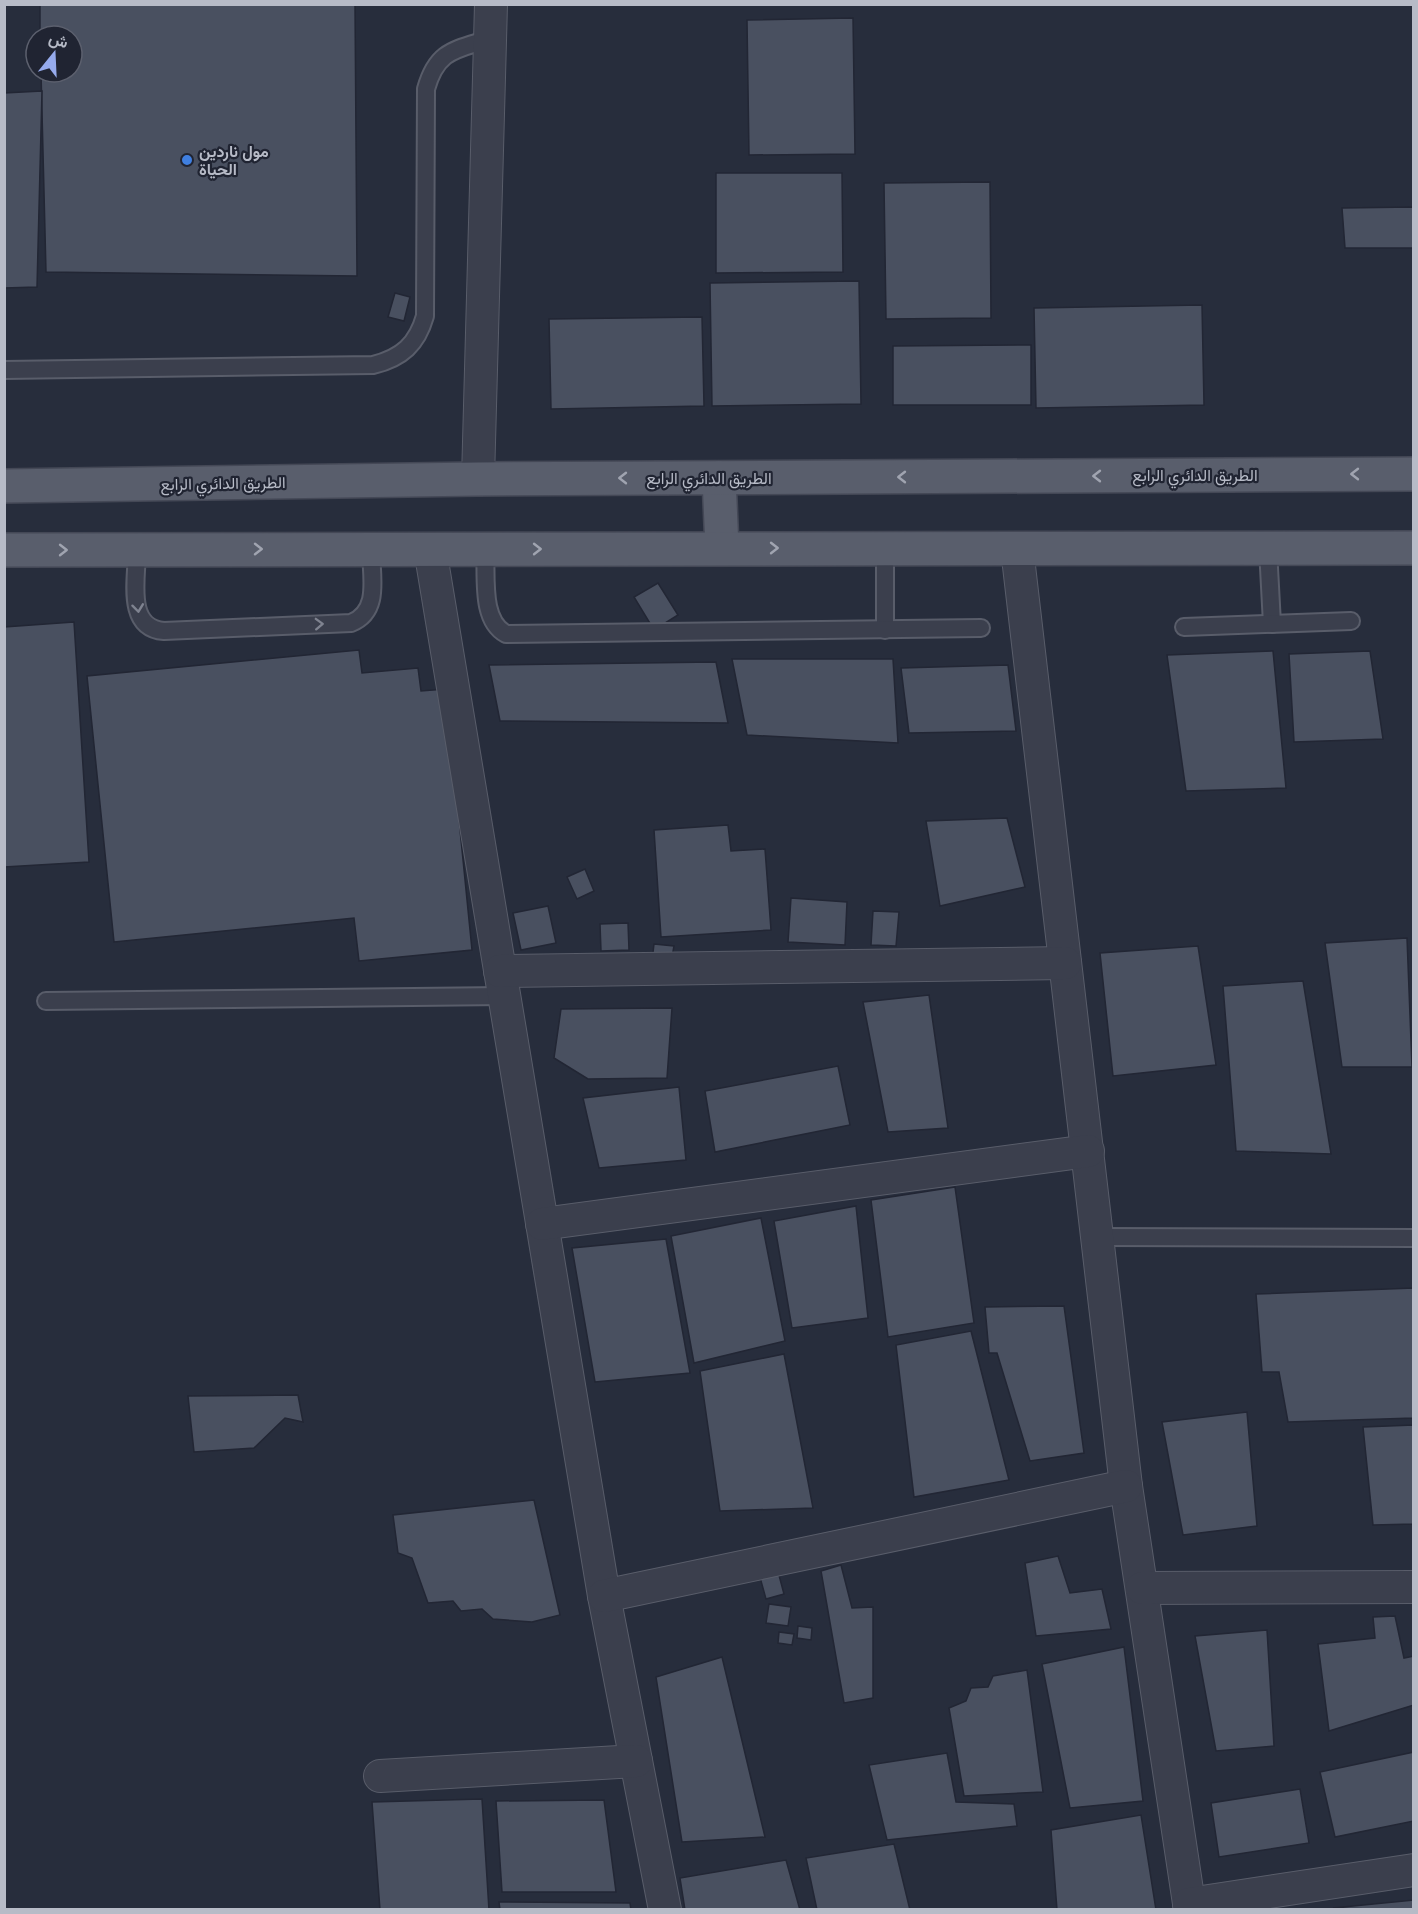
<svg xmlns="http://www.w3.org/2000/svg" width="1418" height="1914" font-family="'Open Sans',Vazirmatn,sans-serif">
<style>
.building{fill:#495060;stroke:#222634;stroke-width:1.5}
.lines{fill:none;stroke-linecap:round;stroke-linejoin:round}
.lane-casing{stroke:#595d6a;stroke-width:20}
.street-casing{stroke:#595d6a;stroke-width:34}
.primary-casing{stroke:#444856;stroke-width:36}
.lane{stroke:#3b3f4d;stroke-width:16}
.street{stroke:#3b3f4d;stroke-width:32}
.primary{stroke:#595e6c;stroke-width:33}
.oneway{stroke:#a0a4b0}
.oneway2{stroke:#7f8390}
.shop-dot{fill:#3f7fe0;stroke:#202432;stroke-width:2}
.labels{text-anchor:middle;dominant-baseline:central;stroke-width:4.5;stroke-linejoin:round;paint-order:stroke}
.poi-label{font-size:16px;font-weight:bold;fill:#b7bbc7;stroke:#202432;text-anchor:start}
.street-label{font-size:16px;fill:#b7bbc7;stroke:#202432}
</style>
<rect width="100%" height="100%" fill="#272d3c"/>
<g class="building">
<path d="M40 4H355L357 276 46 272 41 72H72V36H40Z"/>
<path d="M853 18 855 154 749 155 747 20Z"/>
<path d="M42 91 37 287 4 288V93Z"/>
<path d="M716 173H842L843 272 716 273Z"/>
<path d="M990 182 991 318 886 319 884 183Z"/>
<path d="M1414 207V248H1345L1342 208Z"/>
<path d="M859 281 861 404 712 406 710 283Z"/>
<path d="M395 293 410 297 404 321 388 317Z"/>
<path d="M1202 305 1204 405 1036 408 1034 308Z"/>
<path d="M702 317 704 406 551 409 549 319Z"/>
<path d="M1031 345V405H893V346Z"/>
<path d="M658 583 678 615 654 630 634 597Z"/>
<path d="M74 622 89 862 4 867V627Z"/>
<path d="M359 650 362 673 418 668 421 691 446 689 472 950 359 961 354 918 114 942 87 676Z"/>
<path d="M1273 651 1286 788 1186 791 1167 655Z"/>
<path d="M1370 651 1383 739 1294 742 1289 654Z"/>
<path d="M732 659H893L898 743 747 735Z"/>
<path d="M716 662 728 723 500 721 489 665Z"/>
<path d="M1008 665 1016 731 909 733 901 668Z"/>
<path d="M1007 818 1025 887 940 906 926 821Z"/>
<path d="M728 825 731 851 765 849 771 930 661 937 654 830Z"/>
<path d="M585 869 594 891 577 899 567 877Z"/>
<path d="M791 898 847 902 845 945 788 942Z"/>
<path d="M548 906 556 943 521 950 513 913Z"/>
<path d="M873 911 899 912 896 946 871 945Z"/>
<path d="M628 923 629 950 601 951 600 924Z"/>
<path d="M1407 938 1412 1067H1342L1325 943Z"/>
<path d="M654 944 674 946 671 963 652 961Z"/>
<path d="M1198 946 1216 1065 1113 1076 1100 953Z"/>
<path d="M1303 981 1331 1154 1236 1151 1223 986Z"/>
<path d="M929 995 948 1128 888 1132 863 1002Z"/>
<path d="M672 1008 667 1078 588 1079 554 1058 561 1009Z"/>
<path d="M838 1066 850 1125 715 1152 705 1091Z"/>
<path d="M679 1087 686 1160 599 1168 583 1098Z"/>
<path d="M955 1187 974 1323 888 1337 871 1200Z"/>
<path d="M856 1206 868 1318 792 1328 774 1221Z"/>
<path d="M761 1218 785 1341 694 1363 671 1236Z"/>
<path d="M666 1239 690 1373 595 1382 572 1248Z"/>
<path d="M1414 1288V1418L1288 1422 1279 1372H1262L1256 1294Z"/>
<path d="M1064 1306 1084 1453 1030 1461 997 1353H989L985 1307Z"/>
<path d="M971 1331 1009 1480 914 1497 896 1345Z"/>
<path d="M784 1354 813 1508 720 1511 700 1371Z"/>
<path d="M298 1395 303 1422 285 1418 254 1448 194 1452 188 1396Z"/>
<path d="M1247 1412 1257 1526 1183 1535 1162 1422Z"/>
<path d="M1414 1425V1524L1373 1525 1363 1427Z"/>
<path d="M534 1500 560 1615 532 1622 493 1619 482 1609 461 1611 453 1601 428 1603 412 1558 398 1553 393 1515Z"/>
<path d="M1058 1556 1070 1593 1102 1589 1111 1629 1036 1636 1025 1563Z"/>
<path d="M776 1564 784 1594 766 1599 758 1570Z"/>
<path d="M841 1565 852 1608 873 1607V1698L844 1703 821 1571Z"/>
<path d="M769 1604 791 1607 788 1626 766 1623Z"/>
<path d="M1395 1616 1404 1658 1414 1656V1705L1329 1731 1318 1644 1375 1638 1373 1617Z"/>
<path d="M798 1626 812 1628 811 1640 797 1638Z"/>
<path d="M1267 1630 1274 1746 1216 1751 1195 1636Z"/>
<path d="M779 1632 794 1634 792 1645 778 1643Z"/>
<path d="M1124 1647 1143 1801 1070 1808 1042 1664Z"/>
<path d="M722 1657 765 1837 682 1842 656 1677Z"/>
<path d="M1027 1670 1043 1792 964 1796 949 1708 966 1701 971 1688 988 1687 993 1676Z"/>
<path d="M1414 1752V1821L1335 1837 1320 1772Z"/>
<path d="M947 1753 956 1802 1014 1804 1017 1826 887 1840 869 1765Z"/>
<path d="M1300 1789 1309 1843 1219 1857 1211 1803Z"/>
<path d="M482 1799 489 1910H380L372 1802Z"/>
<path d="M604 1800 616 1892H502L496 1801Z"/>
<path d="M1141 1815 1156 1910H1057L1051 1830Z"/>
<path d="M894 1844 910 1910H817L806 1858Z"/>
<path d="M786 1860 800 1910H685L680 1878Z"/>
<path d="M1414 1900V1910L1333 1908Z"/>
<path d="M499 1902 630 1903 631 1910H500Z"/>
</g>
<g class="lines">
<g class="lane-casing">
<g id="lane">
<path d="M4 370 373 365C402 358 417 344 425 316L426 89C437 50 455 50 489 39"/>
<path d="M885 548V630"/>
<path d="M485 549C487 576 480 620 506 634L981 628"/>
<path d="M1268 549 1272 624"/>
<path d="M137 550C137 578 125 628 164 631L351 623C381 611 371 576 371 549"/>
<path d="M1184 627 1351 621"/>
<path d="M46 1001 504 996"/>
<path d="M1098 1237 1414 1238"/>
</g>
</g>
<g class="street-casing">
<g id="street">
<path d="M478 479 491 4"/>
<path d="M430 549 604 1596 665 1910"/>
<path d="M1017 549 1126 1486 1190 1910"/>
<path d="M500 971 1065 963"/>
<path d="M542 1224 1088 1151"/>
<path d="M1142 1588 1414 1587"/>
<path d="M604 1596 1126 1486"/>
<path d="M380 1776 636 1761"/>
<path d="M1189 1904 1414 1870"/>
</g>
</g>
<g class="primary-casing">
<g id="primary">
<path d="M719 478 722 548"/>
<path d="M4 486 478 479 1414 474"/>
<path d="M4 550 1414 548"/>
</g>
</g>
<use href="#lane" class="lane"/>
<use href="#street" class="street"/>
<use href="#primary" class="primary"/>
</g>
<defs><path id="oneway-chevron" d="M-2-3.5L2.5 0L-2 3.5" fill="none" stroke-width="1.6" stroke-linecap="round" stroke-linejoin="round" transform="scale(1.5)"/></defs>
<g class="oneway">
<use href="#oneway-chevron" transform="translate(1355 474) rotate(180)"/>
<use href="#oneway-chevron" transform="translate(1097 476) rotate(180)"/>
<use href="#oneway-chevron" transform="translate(902 477) rotate(180)"/>
<use href="#oneway-chevron" transform="translate(623 478) rotate(180)"/>
<use href="#oneway-chevron" transform="translate(774 548)"/>
<use href="#oneway-chevron" transform="translate(258 549)"/>
<use href="#oneway-chevron" transform="translate(537 549)"/>
<use href="#oneway-chevron" transform="translate(63 550)"/>
</g>
<g class="oneway2">
<use href="#oneway-chevron" transform="translate(138 608) rotate(83)"/>
<use href="#oneway-chevron" transform="translate(319 624) rotate(-2)"/>
</g>
<circle class="shop-dot" cx="187" cy="160" r="6"/>
<g class="labels">
<g class="poi-label">
<text x="199" y="151">مول ناردين<tspan x="199" dy="18">الحياة</tspan></text>
</g>
<g class="street-label">
<text x="1195" y="475">الطريق الدائري الرابع</text>
<text x="709" y="478">الطريق الدائري الرابع</text>
<text transform="translate(223 483) rotate(-1)">الطريق الدائري الرابع</text>
</g>
</g>
<rect width="1418" height="1914" fill="none" stroke="#b7bbc7" stroke-width="12"/>
<g transform="translate(54 54) rotate(18)"><circle r="28" fill="#202432" stroke="#5c606e" stroke-width="1.5"/>
<path d="M0-4.5L10 22L0 15L-10 22Z" fill="#96abed"/>
<text y="-9" font-size="16" font-weight="bold" text-anchor="middle" fill="#b7bbc7">ش</text>
</g>
</svg>
